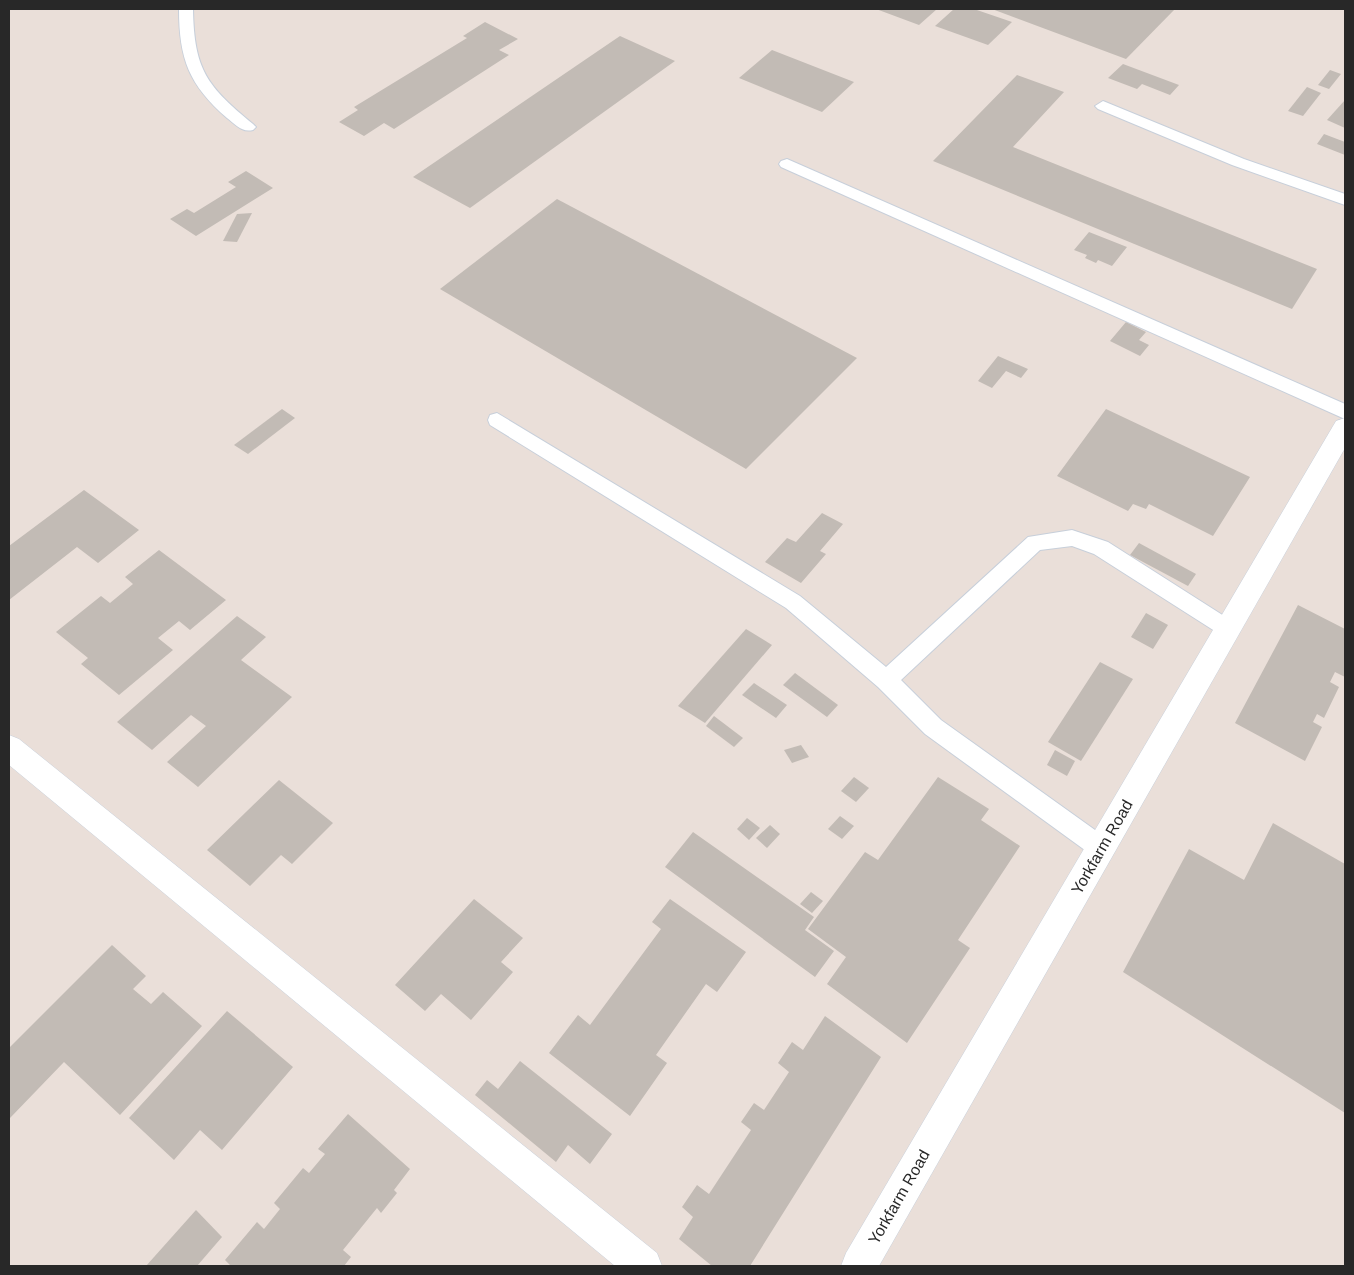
<svg xmlns="http://www.w3.org/2000/svg" width="1354" height="1275" font-family="Helvetica,sans-serif">
<style>
.building{fill:#c2bbb5}
.lines{fill:none;stroke-linecap:round;stroke-linejoin:round}
.lane-casing{stroke:#c7cfda;stroke-width:2}
.street-casing{stroke:#c7cfda;stroke-width:1}
.lane{fill:#fff;fill-rule:evenodd}
.street{fill:#fff;fill-rule:evenodd}
.labels{text-anchor:middle;dominant-baseline:central;stroke-width:5;stroke-linejoin:round;paint-order:stroke}
.street-label{font-size:16px;fill:#282828;stroke:#fff}
</style>
<rect width="100%" height="100%" fill="#eadfd9"/>
<g class="building">
<path d="M876 9H937L919 25Z"/>
<path d="M954 9H974L1012 22 988 45 935 26Z"/>
<path d="M992 9H1175L1126 59Z"/>
<path d="M485 22 518 39 499 50 509 55 394 129 384 123 364 136 339 122 358 110 354 107 467 38 463 36Z"/>
<path d="M620 36 675 61 470 208 413 177Z"/>
<path d="M772 50 854 82 822 112 739 78Z"/>
<path d="M1123 64 1179 85 1170 95 1142 84 1137 89 1108 78Z"/>
<path d="M1330 70 1341 74 1329 89 1318 85Z"/>
<path d="M1017 75 1064 92 1013 147 1317 269 1292 309 933 161Z"/>
<path d="M1307 87 1321 93 1303 116 1288 111Z"/>
<path d="M1345 100V128L1327 120Z"/>
<path d="M1324 134 1345 142V155L1317 144Z"/>
<path d="M246 171 273 188 196 236 170 219 187 209 194 213 236 187 228 182Z"/>
<path d="M557 199 857 358 746 469 440 289Z"/>
<path d="M252 213 237 242 223 241 237 214Z"/>
<path d="M1089 232 1127 247 1112 266 1098 260 1096 263 1085 258 1087 255 1074 250Z"/>
<path d="M1126 322 1146 332 1139 340 1149 345 1140 356 1110 341Z"/>
<path d="M998 356 1028 369 1021 378 1006 371 992 388 978 381Z"/>
<path d="M282 409 295 418 248 454 234 445Z"/>
<path d="M1106 409 1250 477 1213 536 1149 504 1146 509 1133 504 1128 511 1057 476Z"/>
<path d="M84 490 139 530 98 563 77 547 9 600V546Z"/>
<path d="M822 513 843 524 820 551 826 554 801 583 765 562 787 538 796 542Z"/>
<path d="M1139 543 1196 574 1188 586 1130 555Z"/>
<path d="M159 550 226 600 190 630 179 621 158 638 173 650 119 695 81 664 88 658 56 632 101 596 110 603 133 584 125 577Z"/>
<path d="M1298 605 1345 629V677L1335 672 1330 682 1339 687 1324 718 1317 714 1313 722 1322 727 1305 761 1235 723Z"/>
<path d="M1146 613 1168 625 1153 649 1131 637Z"/>
<path d="M237 616 266 637 241 660 292 697 198 787 167 762 206 726 191 715 152 750 117 722Z"/>
<path d="M746 629 772 645 705 723 678 706Z"/>
<path d="M1100 662 1133 679 1081 761 1048 742Z"/>
<path d="M795 673 838 705 827 717 783 685Z"/>
<path d="M754 683 787 705 776 718 742 695Z"/>
<path d="M714 716 743 738 734 747 706 726Z"/>
<path d="M801 745 809 757 792 763 784 750Z"/>
<path d="M1055 750 1075 761 1067 776 1047 765Z"/>
<path d="M854 777 869 788 856 802 841 791Z"/>
<path d="M938 777 989 809 981 820 1020 846 958 940 970 948 907 1043 827 984 846 957 808 929 865 852 878 860Z"/>
<path d="M279 780 333 823 292 864 281 855 250 886 207 850Z"/>
<path d="M840 816 854 826 842 839 828 829Z"/>
<path d="M747 818 760 828 749 840 737 829Z"/>
<path d="M1273 823 1345 864V1113L1123 972 1189 849 1244 880Z"/>
<path d="M770 825 780 834 767 848 756 838Z"/>
<path d="M693 832 814 917 805 930 834 951 815 977 665 867Z"/>
<path d="M811 892 823 901 812 913 800 904Z"/>
<path d="M474 899 523 938 501 962 513 972 471 1020 441 994 425 1011 395 985Z"/>
<path d="M670 899 746 952 717 992 706 984 656 1055 667 1063 630 1116 549 1053 578 1015 590 1025 661 929 652 922Z"/>
<path d="M112 945 146 976 133 989 151 1004 163 992 202 1026 120 1115 64 1062 10 1118 9 1048Z"/>
<path d="M227 1011 293 1067 222 1150 200 1130 174 1160 129 1118Z"/>
<path d="M825 1016 881 1057 750 1266H712L679 1239 693 1217 682 1207 697 1185 709 1194 751 1130 741 1122 754 1103 764 1110 789 1072 778 1063 792 1042 803 1050Z"/>
<path d="M520 1061 612 1134 590 1164 568 1145 556 1162 475 1095 487 1080 498 1089Z"/>
<path d="M348 1114 410 1169 394 1190 397 1193 381 1213 377 1208 343 1250 351 1257 344 1266H231L225 1260 257 1222 264 1229 280 1209 274 1203 303 1168 309 1173 325 1154 318 1149Z"/>
<path d="M196 1210 222 1237 197 1266H146Z"/>
</g>
<g class="lines">
<g class="lane-casing">
<g id="lane">
<path d="M179 9H193C194 70 207 86 253 124L256 127 253 130C242 133 235 124 227 118 189 85 179 59 179 9Z"/>
<path d="M1103 101 1244 159 1345 194V205L1232 165 1098 109 1095 106Z"/>
<path d="M787 159 1345 404V419L781 167 779 164 781 161Z"/>
<path d="M497 413 800 596 886 667 1028 537 1072 530 1108 542 1235 623 1239 629 1235 635 1228 638 1221 635 1094 554 1072 546 1040 550 901 680 941 720 1109 840 1113 848 1109 856 1101 859 1093 856 925 734 878 687 786 608 490 425 488 420 490 415Z"/>
</g>
</g>
<g class="street-casing">
<g id="street">
<path d="M1345 418V448L879 1266H841L846 1253 1336 421Z"/>
<path d="M9 735 19 739 657 1253 662 1266H615L9 765Z"/>
</g>
</g>
<use href="#lane" class="lane"/>
<use href="#street" class="street"/>
</g>
<g class="labels">
<g class="street-label">
<text transform="translate(1102 847) rotate(-60)">Yorkfarm Road</text>
<text transform="translate(899 1197) rotate(-60)">Yorkfarm Road</text>
</g>
</g>
<rect width="1354" height="1275" fill="none" stroke="#282828" stroke-width="20"/>
</svg>
